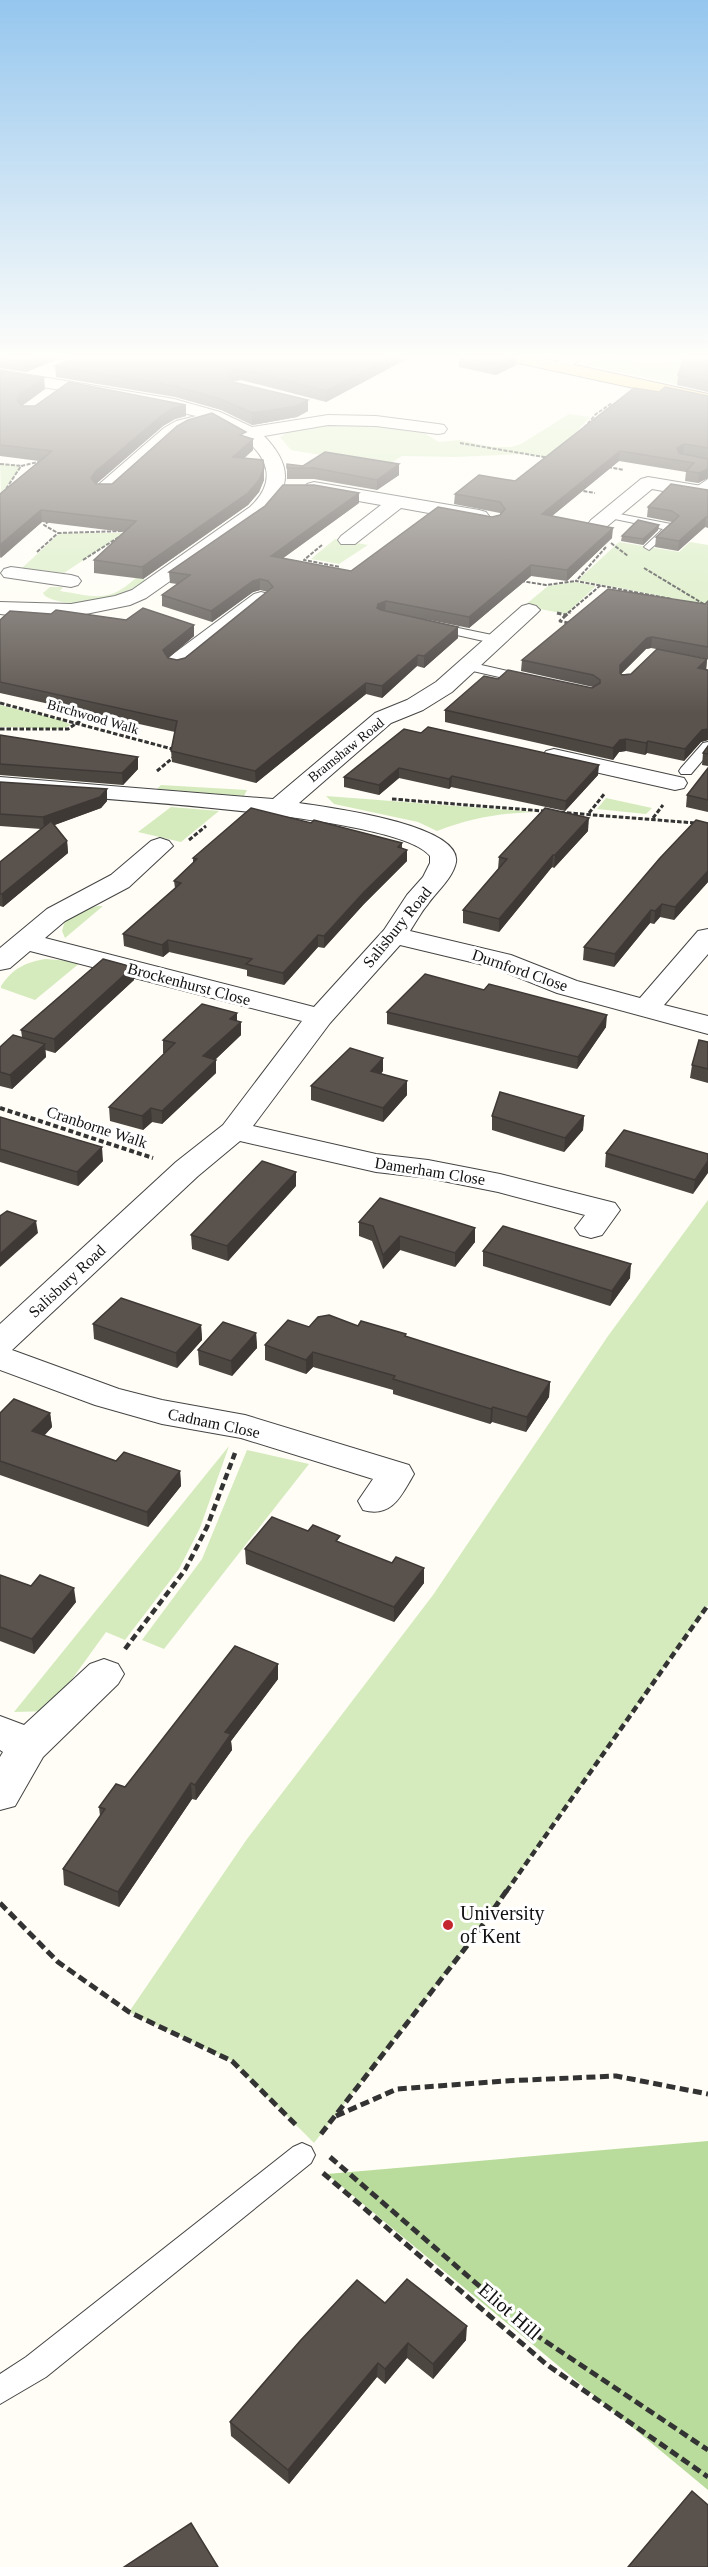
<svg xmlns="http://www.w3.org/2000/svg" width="708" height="2567" font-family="Georgia,serif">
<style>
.green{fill:#d5ebbd}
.forest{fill:#b9dc9c}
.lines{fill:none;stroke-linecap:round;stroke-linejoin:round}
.service-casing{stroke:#444;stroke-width:2}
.minor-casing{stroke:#444;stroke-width:2}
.primary-casing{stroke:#222;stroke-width:2}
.path-far4{stroke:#333;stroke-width:2;stroke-dasharray:4 1.5;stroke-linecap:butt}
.path-far3{stroke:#333;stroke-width:3;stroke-dasharray:4.5 2;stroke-linecap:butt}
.path-far2{stroke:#333;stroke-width:4;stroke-dasharray:5 3;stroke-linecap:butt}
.path-far1{stroke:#333;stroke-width:4.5;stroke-dasharray:7 4;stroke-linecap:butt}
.path{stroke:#333;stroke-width:5;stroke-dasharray:9 4.5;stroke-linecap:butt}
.service{fill:#fff;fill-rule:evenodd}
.minor{fill:#fff;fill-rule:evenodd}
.primary{fill:#f9d66b;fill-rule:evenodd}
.wall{fill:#4d4742}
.shaded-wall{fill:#3f3936}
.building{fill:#5a524d;stroke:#3f3936;stroke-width:1.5}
.poi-dot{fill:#c4262e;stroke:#fff;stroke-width:2}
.labels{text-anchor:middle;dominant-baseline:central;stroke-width:6;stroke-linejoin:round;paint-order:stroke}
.far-street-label{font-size:14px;fill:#111;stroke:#fff}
.street-label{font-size:16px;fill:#111;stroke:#fff}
.near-poi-label{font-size:20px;fill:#111;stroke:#fff;text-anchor:start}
.near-street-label{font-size:20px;fill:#111;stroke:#fff}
</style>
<rect width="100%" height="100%" fill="#fffdf5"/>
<g class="green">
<path d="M601 356 640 362 681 361 698 373 680 385 586 365Z"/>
<path d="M569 414 590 417 552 459 521 454 456 457 402 456 386 466 291 450 280 437 288 432 316 426 363 425 424 433 439 442 459 440 493 447H511L521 444Z"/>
<path d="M0 463 18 465 21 469 1 493Z"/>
<path d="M60 533H124L64 573 22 568Z"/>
<path d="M335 539 368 545 339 564 311 559Z"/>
<path d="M619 542 679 552 690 542 708 545V605L578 580Z"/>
<path d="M136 578 150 580C122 595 75 613 45 596L43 593 50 587H63L60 591C95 596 107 604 136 578Z"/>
<path d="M575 582 596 586 566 614 524 606 548 586Z"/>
<path d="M0 705 61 720 71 725 62 729 0 727Z"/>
<path d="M161 785 247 790 244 796 157 789Z"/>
<path d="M326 796 536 812C500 813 471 818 437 831L418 822 334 804Z"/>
<path d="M606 798 652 808 646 814 597 809Z"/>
<path d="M171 807 219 811 181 842 138 832Z"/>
<path d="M98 906H103L65 938 62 931 65 921 86 909Z"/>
<path d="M46 959 81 962 35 1000 1 988V986C13 968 26 962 46 959Z"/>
<path d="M708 1200V1605L477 1933 314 2143 232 2061 129 2012 247 1839 433 1595 608 1336Z"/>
<path d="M229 1446 200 1528 179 1569 125 1640 106 1632 49 1711 14 1712Z"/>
<path d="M247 1450 309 1464 164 1649 142 1640 202 1559Z"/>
</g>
<path class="forest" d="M708 2141V2490L327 2174Z"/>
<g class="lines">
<g class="service-casing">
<g id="service">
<path d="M708 479V487L701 493H693V489Z"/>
<path d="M609 512 671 524 676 527 649 550 644 547 663 529 605 517V513Z"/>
<path d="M434 623 497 636 503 640 497 644 430 629V625Z"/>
<path d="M468 662 530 676 532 679 526 683 464 669 462 666Z"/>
<path d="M708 742V754L691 774H681L679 771 681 768 703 743Z"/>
<path d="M302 2143 311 2147 315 2155 311 2163 46 2377 0 2404V2374L26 2357 293 2147Z"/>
</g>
</g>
<g class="minor-casing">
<g id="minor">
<path d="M568 354H589L565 370H553L551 366Z"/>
<path d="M0 370 174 399 220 412 252 427 328 415 376 416 438 424 444 425 447 429 444 433 438 434 376 426 328 425 264 436C291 464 293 487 264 515L146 598 130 605 71 617 35 618 0 614V602L71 604 115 596 132 590 250 507C290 470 250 436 213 422L188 429 176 436 111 494H97L94 490 97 486 164 428 176 421 196 416 145 404 0 380Z"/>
<path d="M648 477 708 487V499L652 489 605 528H591L588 524 591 520 641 479Z"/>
<path d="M314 482 479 510 486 512 489 516 486 520 479 522 401 508 355 544H341L338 540 341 536 381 505 307 492 304 488 307 484Z"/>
<path d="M11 567 71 575 78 577 81 581 78 585 71 587 4 577 1 573 4 569Z"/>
<path d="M261 592 268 594 271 598 268 602 185 667 177 669 169 667 166 662 169 657 254 594Z"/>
<path d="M529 604 536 606 540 610 536 614 452 692 423 710 391 723 299 803C325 807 462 824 456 862 453 878 437 891 428 904 421 912 416 922 410 931L511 955 577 981 640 998 698 931 708 929V954L664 1005 708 1016V1034L557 993 492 967 400 945 330 1023 253 1126 376 1154 428 1160 500 1174 615 1203 620 1210 602 1235 591 1238 580 1235 575 1228 585 1215 498 1192 428 1178 376 1172 240 1141 198 1176 12 1350 119 1389 162 1400 245 1415 409 1465 414 1474C401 1496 392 1518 363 1510L358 1501 373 1479 241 1438 162 1424 95 1405 0 1370V1324L176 1162 223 1125 302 1021 30 951 10 968 0 970V948L47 909 111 875 151 841 160 838 169 841 173 846 129 887 65 921 45 938 314 1007 384 930 407 895 423 877 430 863V856C398 813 68 797 0 791V777L273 799 375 713 407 700 436 682 522 606Z"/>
<path d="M554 749 684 778 687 783 684 788 675 790 546 761 542 756 546 751Z"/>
<path d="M104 1659 118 1664 124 1674 118 1684 43 1757 15 1806 0 1810V1757L3 1752 0 1750V1716L24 1725 90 1664Z"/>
</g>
</g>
<g class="primary-casing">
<path id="primary" d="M492 354H524L708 394V404L500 359Z"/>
</g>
<g class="path-far4">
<path d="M584 428 596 414 612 403"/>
<path d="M460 443 550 458"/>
<path d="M0 464 23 466"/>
<path d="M608 467 624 470"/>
<path d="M578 490 595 493"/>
<path d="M0 498 21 466 42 461"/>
<path d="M49 521 44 525 58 533 124 531"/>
<path d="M611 543 628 556"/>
<path d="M322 545 304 560 340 567"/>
<path d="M606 547 576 581 672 599"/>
<path d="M37 552 58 533"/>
<path d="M83 560 122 535"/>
<path d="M644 568 707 606"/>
<path d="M521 581 546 585 576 581"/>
<path d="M568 613 601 585"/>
</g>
<g class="path-far3">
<path d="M557 613 566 615 570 612"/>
<path d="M566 615 560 621 572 624"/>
<path d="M0 703 176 750"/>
<path d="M0 729H68L95 711"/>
<path d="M157 771 175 756"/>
<path d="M392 799 708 824"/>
<path d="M589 813 605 793"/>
<path d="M653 818 663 805"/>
<path d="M189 840 206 826"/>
</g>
<path class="path-far2" d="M0 1108 153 1158"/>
<g class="path-far1">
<path d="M125 1649 185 1570 207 1527 235 1453"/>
<path d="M506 1892 708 1605"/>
</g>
<g class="path">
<path d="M0 1903 58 1962 129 2012 232 2061 298 2127"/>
<path d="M336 2116 397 2089 504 2081 616 2076 708 2094"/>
<path d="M321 2134 477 1933 507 1890"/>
<path d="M330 2157 536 2335 708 2450"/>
<path d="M323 2173 546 2364 708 2477"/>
</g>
<use href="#service" class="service"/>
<use href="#minor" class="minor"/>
<use href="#primary" class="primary"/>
</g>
<g class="wall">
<path d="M0 354H71L26 372 0 368Z"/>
<path d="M416 354 326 402 241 380 234 381 233 382 308 411 297 417 252 425 221 410 175 397 56 377 55 366Z"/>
<path d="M516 354V365L496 375 459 367V356Z"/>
<path d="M708 354V392L677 385 678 375Z"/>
<path d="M0 371 45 389 22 406 186 416 175 419 163 426 96 484H112L246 437 253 450 244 458 264 480 259 492 248 505 143 579 94 573V560L124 532 42 522 0 558V494L39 461 0 456Z"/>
<path d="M659 392 708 396V478L698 483 685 481 686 472 619 461 552 516 612 538 567 581 531 576 469 628 424 619 458 627V638L424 668 417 666 382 698 366 694 256 783 172 762 171 751 175 732 0 693V620L194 636 168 658 177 660 185 658 268 592 260 590 253 592 212 622 162 606V595L177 584 170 583 169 572 359 503 283 558 351 571 492 517 500 515V513L454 504 455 494 515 481Z"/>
<path d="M287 464 303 466 399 475 377 490 314 479H287Z"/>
<path d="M708 490V528L705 527 678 551 655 547 656 537 672 522 647 517 648 507Z"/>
<path d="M659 525 658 530 643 545 621 541 622 536Z"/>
<path d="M708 601V659L651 648 646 649 621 674H631L707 659 706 670H708V740L701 742 684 761 647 753 645 755 626 751 619 752 613 760 445 722V710L498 679 592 688 593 687 521 671 522 660 705 604Z"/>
<path d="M421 733 598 775 565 811 451 787 449 789 399 778 379 795 344 787V777Z"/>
<path d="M0 735 138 769 123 785 0 775Z"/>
<path d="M708 746V766L702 765 703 753Z"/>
<path d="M708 768V812L686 807 687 795Z"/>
<path d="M0 782 107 801 101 808 54 825 67 841 68 853 3 907 0 906V862L41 829 0 826Z"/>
<path d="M311 823 402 843V848L407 850V861L364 904 324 948 318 947 284 985 247 976V970L169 952 163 957 124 946 123 934 175 888 174 881 193 863V858Z"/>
<path d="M708 823V882L674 920 660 917 654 924 650 923 614 967 583 960 584 947Z"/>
<path d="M588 831 554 868 552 867 499 932 463 923V910L498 869 499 857Z"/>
<path d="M133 967 134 980 55 1053 45 1050 46 1057 12 1089 0 1086V1047L22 1037 21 1030Z"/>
<path d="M387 1012 606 1027 577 1069 387 1024Z"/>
<path d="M237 1013V1021L241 1035 215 1060H216V1073L162 1124 152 1122 143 1130 110 1121 109 1107 165 1054 163 1053V1040Z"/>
<path d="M708 1042V1083L690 1078 692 1065Z"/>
<path d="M383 1071 381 1074 407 1095 383 1122 311 1100V1086Z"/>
<path d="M492 1116H584L583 1130 564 1152 492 1130Z"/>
<path d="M0 1117 103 1161 78 1186 0 1162Z"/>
<path d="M606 1153 708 1154 693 1194 605 1167Z"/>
<path d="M296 1186 228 1261 192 1249 191 1235Z"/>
<path d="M359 1222 475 1228V1242L455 1267 400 1250 383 1269 372 1241 359 1236Z"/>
<path d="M483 1251 630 1278 610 1306 483 1266Z"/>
<path d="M93 1324 201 1325 202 1340 177 1368 94 1339Z"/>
<path d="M358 1326 406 1334V1337L550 1382 549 1397 526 1432 492 1422 490 1424 393 1394V1390L313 1367 306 1374 265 1360V1345L309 1327Z"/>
<path d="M256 1333 257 1348 232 1376 199 1365 198 1350Z"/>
<path d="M0 1413H50L52 1427 44 1436 116 1461 180 1471 181 1486 148 1527 0 1475Z"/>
<path d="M308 1531 340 1542 424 1583 394 1622 246 1564 245 1549Z"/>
<path d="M0 1575 76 1602 34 1654 0 1641Z"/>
<path d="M278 1664V1679L231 1741 232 1750 196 1800 192 1799 119 1907 64 1885 63 1869 100 1816 99 1807 125 1787Z"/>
<path d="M385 2303 466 2340 433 2379 407 2358 385 2384 377 2377 289 2484 231 2436 230 2422Z"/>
</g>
<g class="shaded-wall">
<path d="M42 354H71L26 372 25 361Z"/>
<path d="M395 354H416L326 402V391Z"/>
<path d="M516 354V365L496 375 497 364Z"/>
<path d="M240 369 241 380 234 381 229 387 228 376 233 370Z"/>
<path d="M44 378 45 389 21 406 17 400 20 394Z"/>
<path d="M308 400V411L297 417 252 425V413Z"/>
<path d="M186 405V416L175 419 163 426 96 484 91 478 95 472 162 415 174 408Z"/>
<path d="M253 439V450L233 469V457Z"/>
<path d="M684 444 683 454 676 458 677 448Z"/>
<path d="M620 451 619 461 541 525 542 514Z"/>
<path d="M399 464V475L377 490V480Z"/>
<path d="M264 468V480L259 492 248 505 143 579 142 567Z"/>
<path d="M708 469V478L698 483 699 473Z"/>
<path d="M359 493V503L271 567V556Z"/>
<path d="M41 510 42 522 1 558 0 545Z"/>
<path d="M706 517 705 527 678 551 679 541Z"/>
<path d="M659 525 658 530 643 545V539Z"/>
<path d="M613 528 612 538 567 581V570Z"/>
<path d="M531 565V576L469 628V617Z"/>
<path d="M260 579V590L253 592 212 622 211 611 253 581Z"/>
<path d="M386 601 385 612 377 619 378 604Z"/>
<path d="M194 625V636L164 662 163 650Z"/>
<path d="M458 627V638L424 668V656Z"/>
<path d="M652 637 651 648 646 649 619 676 620 665 647 638Z"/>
<path d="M418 655 417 666 382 698V686Z"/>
<path d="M707 659 706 671 698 668Z"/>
<path d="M366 683V694L256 783 255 771Z"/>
<path d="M708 729V740L701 742 684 761 685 749 702 730Z"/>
<path d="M626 739V751L619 752 613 760V748L620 740Z"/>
<path d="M648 741 647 753 645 755 646 743Z"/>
<path d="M138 757V769L123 785 122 773Z"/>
<path d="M599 765 598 775 565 811 566 801Z"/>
<path d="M399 768V778L379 795V785Z"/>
<path d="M452 776 451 787 449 789V779Z"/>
<path d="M107 789V801L101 808 44 829 43 817Z"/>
<path d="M589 818 588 831 554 868 555 855Z"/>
<path d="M67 841 68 853 3 907 2 894Z"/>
<path d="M407 850V861L364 904 324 948V936L364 892Z"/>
<path d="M553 855 552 867 499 932V919Z"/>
<path d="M708 871V882L674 920 675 907Z"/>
<path d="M662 904 660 917 654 924 655 911Z"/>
<path d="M651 910 650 923 614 967 615 954Z"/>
<path d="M318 935V947L284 985 283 973Z"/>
<path d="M168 940 169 952 163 957 162 945Z"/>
<path d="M133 967 134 980 55 1053 54 1039Z"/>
<path d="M237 1013V1025L241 1022V1035L204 1070 203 1056 230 1019Z"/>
<path d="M607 1015 606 1027 577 1069 578 1057Z"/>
<path d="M45 1044 46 1057 12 1089 10 1075Z"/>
<path d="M383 1058V1071L371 1084V1071Z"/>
<path d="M216 1060V1073L162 1124V1111Z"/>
<path d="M407 1081V1095L383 1122V1108Z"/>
<path d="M151 1108 152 1122 143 1130 142 1116Z"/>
<path d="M584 1116 583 1130 564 1152 565 1138Z"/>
<path d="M102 1147 103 1161 78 1186 77 1172Z"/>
<path d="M708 1161V1173L693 1194 695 1180Z"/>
<path d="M296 1172V1186L228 1261 227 1246Z"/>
<path d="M36 1221 38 1233 0 1267V1254Z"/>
<path d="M475 1228V1242L455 1267V1253Z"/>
<path d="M400 1236V1250L383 1269V1255Z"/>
<path d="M631 1264 630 1278 610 1306 612 1291Z"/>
<path d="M201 1325 202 1340 177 1368 176 1353Z"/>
<path d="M256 1333 257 1348 232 1376 231 1361Z"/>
<path d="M313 1352V1367L306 1374V1360Z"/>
<path d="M550 1382 549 1397 526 1432 527 1417Z"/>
<path d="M493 1407 492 1422 490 1424 491 1409Z"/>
<path d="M50 1413 52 1427 34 1446 32 1431Z"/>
<path d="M180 1471 181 1486 148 1527 147 1512Z"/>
<path d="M424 1568V1583L394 1622V1607Z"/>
<path d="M74 1588 76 1602 34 1654 32 1639Z"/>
<path d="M278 1664V1679L231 1741 232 1750 196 1800 195 1785 225 1732Z"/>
<path d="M191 1783 192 1799 119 1907 118 1892Z"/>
<path d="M467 2326 466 2340 433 2379V2364Z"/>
<path d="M408 2343 407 2358 385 2384V2369Z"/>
<path d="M378 2363 377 2377 289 2484 288 2470Z"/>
</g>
<g class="building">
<path d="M0 354H42L25 361 0 358Z"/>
<path d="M87 354H395L326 391 240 369 233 370 228 376 233 382 308 400 297 406 252 413 220 399 174 386 55 366Z"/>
<path d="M462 354H516L497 364 459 356Z"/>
<path d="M686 354H708V382L678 375Z"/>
<path d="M0 371 44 378 20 394 17 400 22 406H35L69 382 186 405 174 408 162 415 95 472 91 478 96 484H112L177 426 188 420 212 413 246 432 240 435 253 439 233 457 263 460 264 468 259 480 248 493 142 567 94 560 136 521 41 510 0 545V494L52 451 0 445Z"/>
<path d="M665 387 708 396V448L684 444 677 448 679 453 708 459V469L699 473 686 471 694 463 620 451 542 514 613 528 567 570 531 565 469 617 386 601 378 604 377 608 381 610 458 627 424 656 418 655 382 686 366 683 255 771 171 751 177 721 0 682V620L10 611 51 614 56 610 126 620 143 608 194 625 163 650 168 658 177 660 185 658 273 587 268 581 260 579 253 581 211 611 162 595 190 575 169 572 265 506 283 485H314L359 493 271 556 351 571 438 507 492 517 500 515 505 509 500 502 455 494 479 475 515 481 634 388 659 392Z"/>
<path d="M325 452 399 464 377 480 314 468H287V464L303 466Z"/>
<path d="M671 484 708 490V517H706L679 541 656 537 679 516 672 511 648 507Z"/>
<path d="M638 520 659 525 643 539 622 536Z"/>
<path d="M608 589 705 604 708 601V647L652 637 647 638 620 665V673L622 675 631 674 657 649 707 659 698 668 708 670V729L702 730 685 749 648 741 646 743 626 739 620 740 613 748 445 710 484 676 498 679 508 670 592 688 600 683V680L593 675 522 660Z"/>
<path d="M428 727 599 765 566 801 452 776 449 779 399 768 379 785 344 777 404 729 421 733Z"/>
<path d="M0 735 138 757 122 773 0 764Z"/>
<path d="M708 746V754L703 753Z"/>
<path d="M708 768V800L687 795Z"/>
<path d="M0 782 107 789 100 797 43 817 0 814Z"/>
<path d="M251 808 311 823 314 820 402 843 398 847 407 850 364 892 324 936 318 935 283 973 246 964 252 959 168 940 162 945 123 934 181 883 174 881 197 859 193 858Z"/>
<path d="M545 808 589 818 555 855H553L499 919 463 910 507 859 499 857Z"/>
<path d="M696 820 708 823V871L675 907 662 904 655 911 651 910 615 954 584 947 660 858Z"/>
<path d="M51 821 67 841 2 894H0V862Z"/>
<path d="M103 959 133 967 54 1039 21 1030Z"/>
<path d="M425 974 484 990 489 984 607 1015 578 1057 387 1012Z"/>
<path d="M202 1004 237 1013 230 1019 241 1022 203 1056 216 1060 162 1111 151 1108 142 1116 109 1107 175 1043 163 1040Z"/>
<path d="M13 1035 45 1044 10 1075 0 1072V1047Z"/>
<path d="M699 1040 708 1042V1069L692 1065Z"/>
<path d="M350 1048 383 1058 371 1071 407 1081 383 1108 311 1086Z"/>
<path d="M500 1092 584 1116 565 1138 492 1116Z"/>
<path d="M0 1117 102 1147 77 1172 0 1149Z"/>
<path d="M624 1130 708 1154V1161L695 1180 606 1153Z"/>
<path d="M262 1161 296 1172 227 1246 191 1235Z"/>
<path d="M380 1198 475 1228 455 1253 400 1236 383 1255 373 1226 359 1222Z"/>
<path d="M7 1211 36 1221 0 1254V1216Z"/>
<path d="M503 1226 631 1264 612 1291 483 1251Z"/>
<path d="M121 1298 201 1325 176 1353 93 1324Z"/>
<path d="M329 1315 358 1326 361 1321 406 1334 405 1336 550 1382 527 1417 493 1407 491 1409 393 1379 395 1376 313 1352 306 1360 265 1345 288 1320 309 1327 318 1317Z"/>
<path d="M223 1322 256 1333 231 1361 198 1350Z"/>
<path d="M14 1399 50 1413 32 1431 116 1461 124 1452 180 1471 147 1512 0 1461V1413Z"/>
<path d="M272 1517 308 1531 313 1525 340 1536 336 1541 392 1563 396 1557 424 1568 394 1607 245 1549Z"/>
<path d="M0 1575 31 1586 40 1575 74 1588 32 1639 0 1627Z"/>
<path d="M235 1646 278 1664 225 1732 231 1734 195 1785 191 1783 118 1892 63 1869 105 1809 99 1807 116 1784 125 1787Z"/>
<path d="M407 2279 467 2326 433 2364 408 2343 385 2369 378 2363 288 2470 230 2422 300 2341 357 2280 385 2303Z"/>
<path d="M692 2491 708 2505V2567H628Z"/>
<path d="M191 2523 218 2567H124Z"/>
</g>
<linearGradient id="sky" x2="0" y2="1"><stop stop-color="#95c6ee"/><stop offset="0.5" stop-color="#fffefa"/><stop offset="1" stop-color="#fffefa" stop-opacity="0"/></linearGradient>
<rect width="708" height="714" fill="url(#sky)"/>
<circle class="poi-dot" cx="448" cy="1925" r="6"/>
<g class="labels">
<g class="far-street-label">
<text transform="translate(93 717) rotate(16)">Birchwood Walk</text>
<text transform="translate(346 750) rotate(-39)">Bramshaw Road</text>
</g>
<g class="street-label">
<text transform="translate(397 927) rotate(-51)">Salisbury Road</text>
<text transform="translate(520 970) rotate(19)">Durnford Close</text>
<text transform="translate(189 984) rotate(15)">Brockenhurst Close</text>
<text transform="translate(97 1127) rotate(18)">Cranborne Walk</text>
<text transform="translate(430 1171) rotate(9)">Damerham Close</text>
<text transform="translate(67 1281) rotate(-43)">Salisbury Road</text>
<text transform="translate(214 1423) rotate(12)">Cadnam Close</text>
</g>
<g class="near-poi-label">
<text x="460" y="1913">University<tspan x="460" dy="23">of Kent</tspan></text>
</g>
<g class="near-street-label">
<text transform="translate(510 2311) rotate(41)">Eliot Hill</text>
</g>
</g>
</svg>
